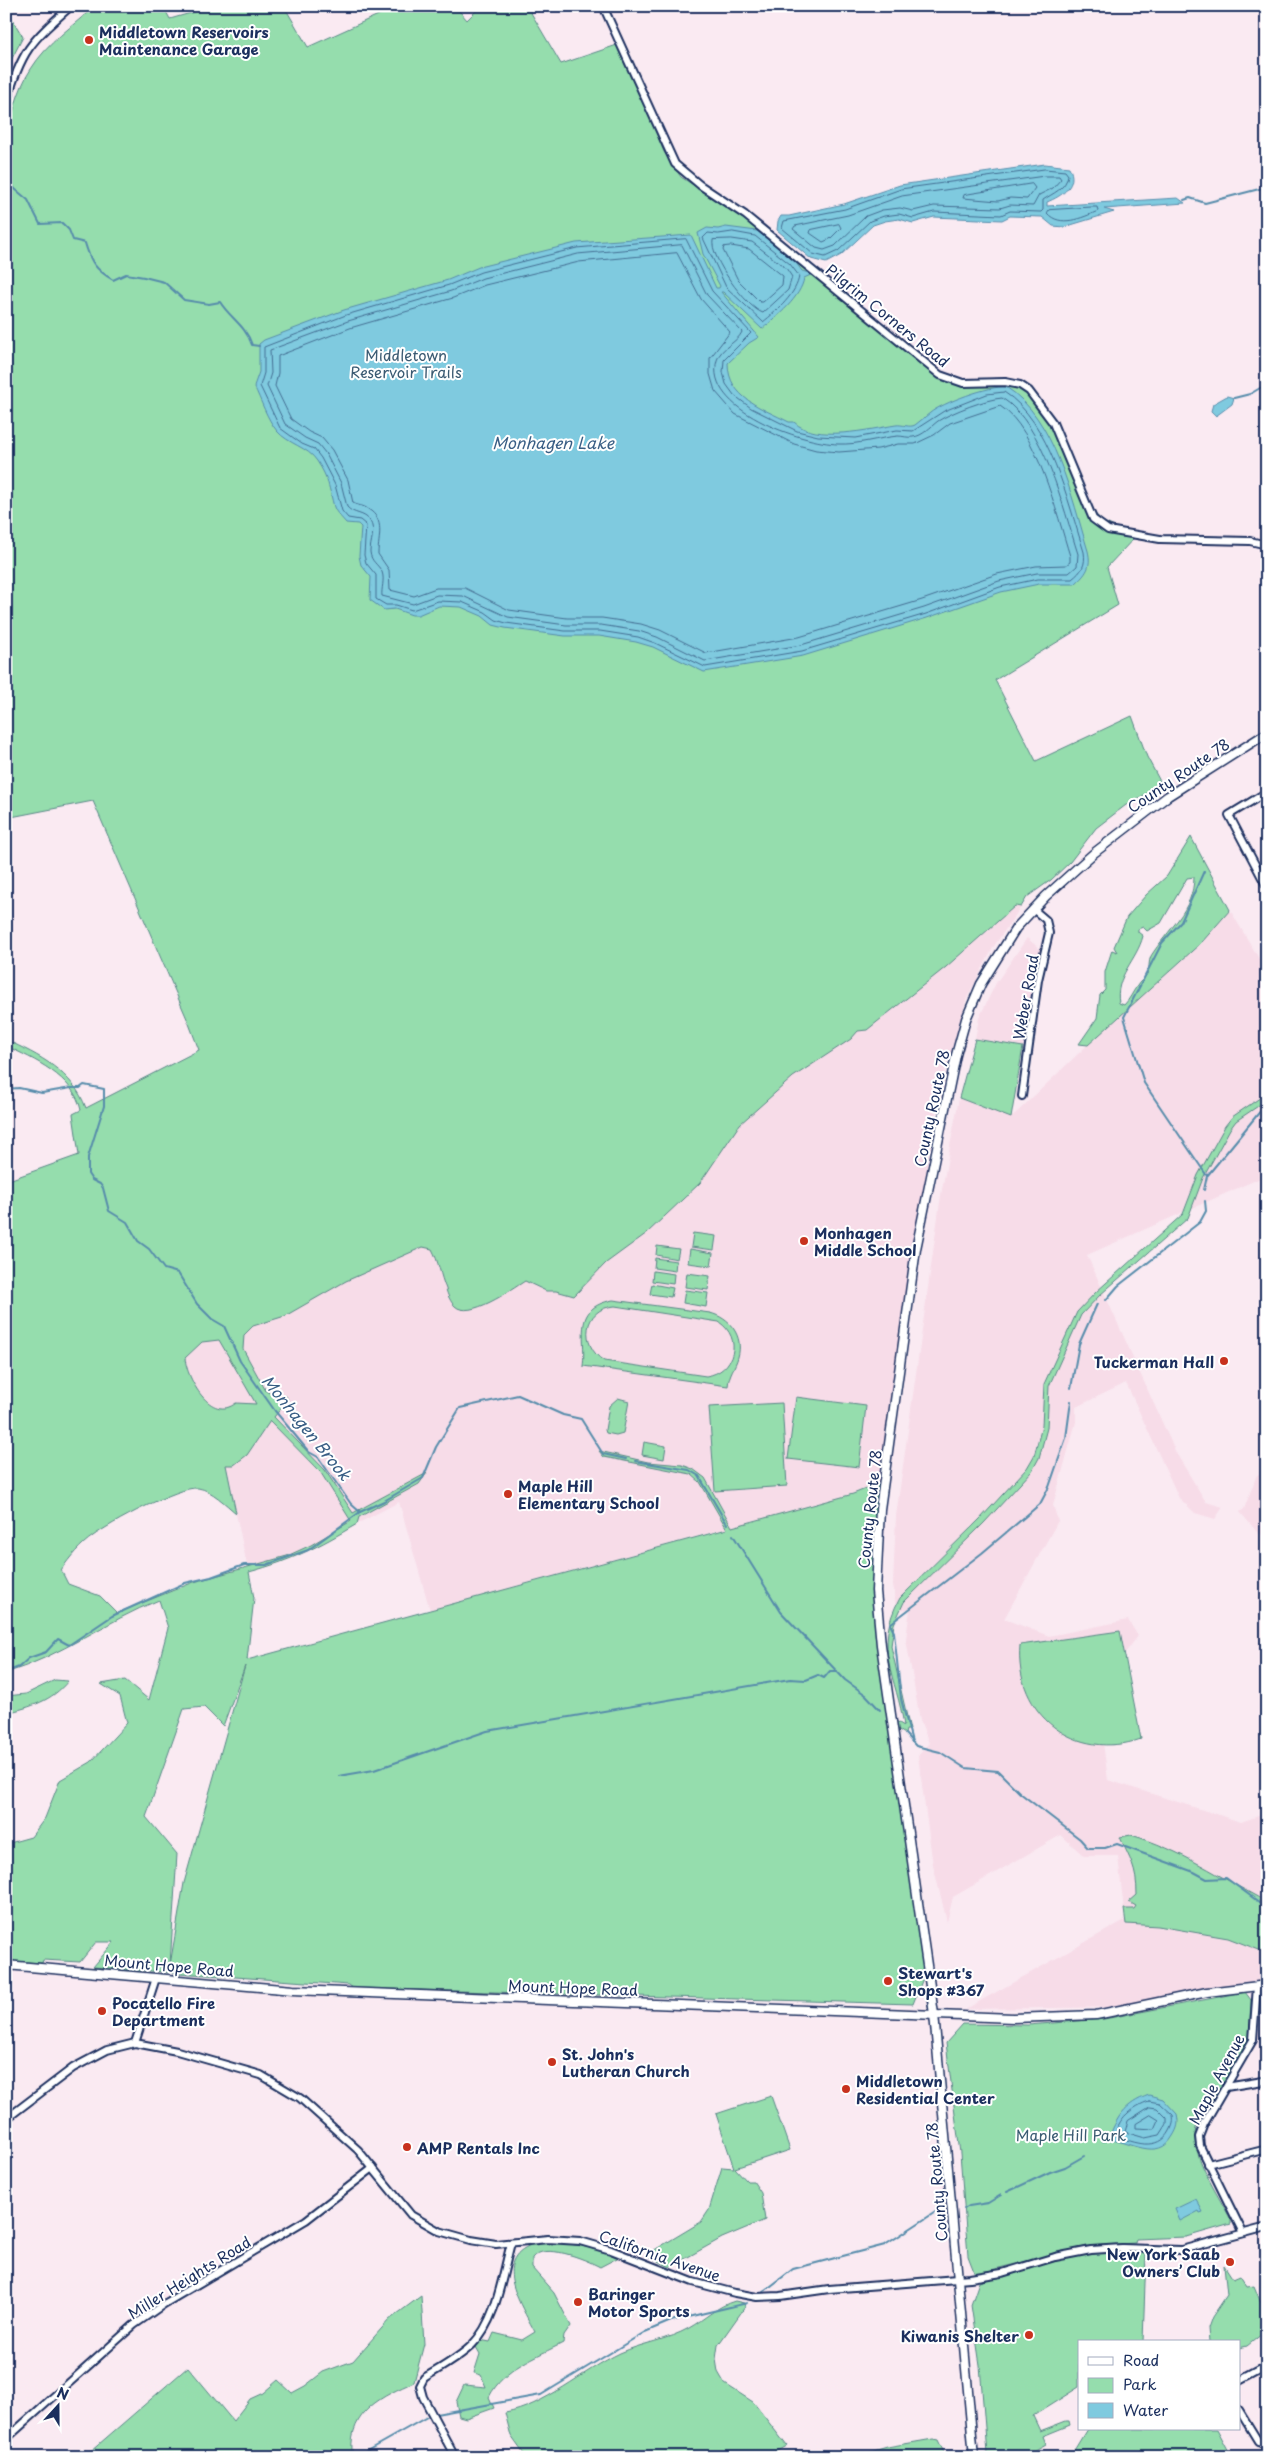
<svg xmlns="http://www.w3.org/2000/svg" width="1273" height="2463" font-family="'Playpen Sans',sans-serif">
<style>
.built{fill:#f7dce8}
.green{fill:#95ddad;stroke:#588686;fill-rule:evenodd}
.water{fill:#7fcadf;stroke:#578cab}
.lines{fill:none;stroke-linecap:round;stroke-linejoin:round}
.shore{stroke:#436d92;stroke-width:1}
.stream{stroke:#578cab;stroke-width:2}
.minor-casing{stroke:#1b2f5e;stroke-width:10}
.tertiary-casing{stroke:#1b2f5e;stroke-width:11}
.minor{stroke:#fff;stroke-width:6}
.tertiary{stroke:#fff;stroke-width:8}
.poi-dot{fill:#c8321e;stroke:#fff;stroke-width:2}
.labels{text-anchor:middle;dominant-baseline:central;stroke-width:4;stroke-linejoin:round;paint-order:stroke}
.poi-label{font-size:15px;font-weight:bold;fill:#1b2f5e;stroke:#fff;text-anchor:start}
.street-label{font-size:15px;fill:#1b2f5e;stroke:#fff}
.park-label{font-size:15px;fill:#3a5a72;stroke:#fff}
.water-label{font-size:16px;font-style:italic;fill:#395e85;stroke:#fff}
</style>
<rect width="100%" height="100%" fill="#faeaf2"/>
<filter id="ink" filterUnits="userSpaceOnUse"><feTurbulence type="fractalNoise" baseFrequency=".02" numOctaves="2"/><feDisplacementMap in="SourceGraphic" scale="10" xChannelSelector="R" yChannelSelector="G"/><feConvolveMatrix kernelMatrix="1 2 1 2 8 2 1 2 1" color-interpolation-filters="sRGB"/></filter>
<g filter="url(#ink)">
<g class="built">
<path d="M1015 905 1021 907 994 946 967 998 943 1077 931 1137 883 1482 853 1494 430 1610 399 1502 299 1554 248 1570 223 1453 6 1181 79 1155 73 1114 199 1050 188 1021Z"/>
<path d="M1230 910 1267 972V1175L1087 1255 1176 1453 1206 1502 1223 1507 1215 1519 1195 1513 1179 1498 1126 1383 1076 1407V1422L1053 1505 1058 1521 1004 1619 1049 1636 1128 1620 1138 1636 1096 1691 1108 1780 1241 1822 1267 1813V1982L1136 2007 966 2009 1125 1920 1118 1856H1084L1061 1835 953 1897 947 1922 933 1865 918 1756 929 1743 920 1720 906 1639 910 1609 896 1610 893 1584 896 1516 941 1195 959 1098 1012 1117 1101 1032 1202 942Z"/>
<path d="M1027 938 1041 950 1031 988 1023 1047 975 1039 979 1018 996 983Z"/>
<path d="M1267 1463V1537L1258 1533 1240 1512 1244 1509 1256 1477Z"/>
</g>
<g class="green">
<path d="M95 6H163L170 19 215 6H284L308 47 398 6H455L467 20 481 6H527L561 64 620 44 664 152 681 177 749 221 872 315 945 376 985 384 1020 388 1025 391 1048 419 1090 508 1102 521 1135 537 1107 567 1118 605 995 680 1036 761 1132 716 1147 757 1162 785 1126 805 1096 828 1070 862 1051 880 1027 897 1021 907 1015 906 946 967 867 1030 858 1031 851 1039 793 1077 740 1124 700 1183 647 1233 606 1263 574 1296 556 1291H546L525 1281C511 1290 469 1320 455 1306 451 1303 447 1294 446 1289 440 1275 439 1262 432 1249L423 1247 346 1281 285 1316 253 1326 244 1335 243 1349 266 1391 277 1397 286 1396 288 1400 274 1417 325 1470 353 1513 427 1473 419 1484 359 1517 357 1524C318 1547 293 1560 249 1572L254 1598 247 1660 727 1529 700 1482 691 1474 604 1457 599 1451 648 1462 682 1465 693 1469 705 1478 732 1527 853 1494 883 1482 876 1560 891 1718 904 1726C897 1677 872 1648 900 1598L980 1519 1027 1468 1034 1456 1042 1426 1044 1384 1077 1312 1096 1292 1183 1214 1198 1175 1225 1126 1232 1117 1267 1093V1100L1236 1121 1230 1129 1203 1178 1188 1218 1100 1295 1081 1315 1049 1386 1047 1428 1039 1458 1032 1471 984 1523 904 1602 894 1624 891 1646 910 1730H906L905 1734 893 1726 925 1973 913 2004 353 1988 349 1985 93 1967 114 1942H96L80 1962 43 1960 42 1963 6 1961V1844L31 1837 45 1818 60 1780 91 1762 127 1723 120 1696 101 1684 125 1680 149 1700 168 1628 159 1600C106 1621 61 1656 6 1673V1181L79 1155 73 1114 81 1110C74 1077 34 1059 6 1046V1040C39 1055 73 1072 86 1108L199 1050 188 1021 93 801 6 818V143C11 119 17 90 31 69 47 43 73 26 95 6ZM219 1340 256 1404 236 1403C211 1423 187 1379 185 1358L202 1342ZM270 1421 321 1473 351 1521 311 1545 287 1556 194 1582 117 1613 100 1596 68 1584 61 1570C70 1557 80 1545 93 1536 109 1524 179 1486 198 1488 212 1490 226 1505 236 1513L226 1465H234L247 1455ZM245 1666 184 1883 170 1965 177 1854 146 1817 184 1709 204 1707 223 1726Z"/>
<path d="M6 9 23 37 6 70Z"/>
<path d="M1191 837 1230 910 1202 942 1088 1045 1079 1044 1097 1018 1100 995 1105 990V972L1112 950 1117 952 1114 947 1127 917 1146 895 1167 876ZM1194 877C1194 910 1167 930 1151 956 1148 962 1150 969 1147 974 1144 979 1139 982 1137 986 1132 993 1130 999 1124 1005L1119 1003C1114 977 1137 960 1143 936L1138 932V929L1143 927 1147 931 1161 923 1187 878Z"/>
<path d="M975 1039 1023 1047 1011 1118 959 1098Z"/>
<path d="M693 1233 716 1236 714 1250 691 1247Z"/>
<path d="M657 1246 679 1249 677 1259 656 1255Z"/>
<path d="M690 1249 713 1253 711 1266 688 1263Z"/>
<path d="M655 1258 676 1261 675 1271 654 1268Z"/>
<path d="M653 1271 674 1274 673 1284 652 1281Z"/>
<path d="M687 1273 710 1276 708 1290 685 1287Z"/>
<path d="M652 1284 673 1288 671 1297 650 1294Z"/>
<path d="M685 1290 708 1293 706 1307 683 1303Z"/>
<path d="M613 1300 710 1313C730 1318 744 1336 738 1357 735 1368 729 1373 728 1386L583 1366C587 1338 571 1308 613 1300ZM615 1306 719 1322C743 1338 735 1372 706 1376L604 1361C579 1345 583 1308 615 1306Z"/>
<path d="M796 1397 866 1406 859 1467 788 1459Z"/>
<path d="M618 1398 629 1401 623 1433 616 1435 606 1433 605 1430 609 1406Z"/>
<path d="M782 1403 787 1486 715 1491 709 1407Z"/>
<path d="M644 1442 666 1446 664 1459 642 1455Z"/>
<path d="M1120 1631 1141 1739C1076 1762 1014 1715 1020 1645Z"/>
<path d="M55 1680 68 1681C52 1701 31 1707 6 1713V1696L26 1694Z"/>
<path d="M1131 1835C1180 1849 1221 1878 1267 1902V1953L1228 1938 1158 1926 1126 1924 1124 1909H1134L1136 1906 1129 1902 1137 1895C1137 1868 1130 1860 1120 1837Z"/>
<path d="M1245 1992 1251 2000 1249 2038 1245 2046 1196 2128C1189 2153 1219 2196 1231 2220V2224L1186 2237 1136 2239 1135 2243 1088 2246 975 2274 968 2256 960 2153 946 2043 963 2024 1028 2025 1104 2019Z"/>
<path d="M771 2096 790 2150 735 2168 747 2181H753L761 2193 765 2220 722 2238 670 2267 646 2255 701 2222 709 2210 722 2167 734 2168 716 2114Z"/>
<path d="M537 2243C567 2241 591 2247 619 2257L600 2267C585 2259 544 2242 532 2258V2268L554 2293 571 2326 564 2336 563 2343C536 2357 504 2368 489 2397L494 2408 466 2418 459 2416 456 2402 464 2385 486 2387 481 2375 474 2373 480 2354 476 2347 480 2340 490 2342 494 2333 522 2340 535 2332C520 2304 489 2256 537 2243Z"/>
<path d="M1114 2252 1146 2254 1143 2342H1079V2387L1033 2416 1040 2431 1066 2421H1069L1070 2425 1043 2436 1046 2444 1023 2457H978L987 2453 980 2365 971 2305 979 2282 1074 2256Z"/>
<path d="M1224 2265 1233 2279 1240 2276 1247 2287 1254 2286 1261 2303 1267 2301V2330L1247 2346 1239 2348V2342H1209L1208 2328 1212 2317 1227 2295Z"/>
<path d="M421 2296 424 2344 414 2382C383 2396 349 2411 352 2451L357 2457H97L91 2451 188 2367 233 2421 250 2399 263 2393 278 2380 292 2393 305 2386 323 2372 353 2361 389 2320Z"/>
<path d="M735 2301 744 2303 745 2307 718 2345 716 2359 718 2372 725 2384 753 2402 787 2446 767 2457H526L511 2436 505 2413C543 2407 584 2370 620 2353 642 2343 668 2340 689 2328 705 2319 717 2306 735 2301Z"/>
<path d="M1087 2429H1217L1232 2457H1070Z"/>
<path d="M933 2439 938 2440 946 2457H854L887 2447Z"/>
</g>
<g class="water">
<path d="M1045 164 1069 167C1079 185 1062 196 1047 202V206L1178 198 1185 203 1104 209 1114 212 1064 227 1053 226 1042 217 1010 216 1002 220 934 217 913 223 899 219 885 221 873 225 841 255 826 263 811 259 777 230 778 221 781 216H789L844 204 900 185Z"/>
<path d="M726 227 757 231 794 260 802 271 813 274 804 278C801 297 777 317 762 329L723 292H721L759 337 749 343 728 363C728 398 762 408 789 422H794C815 443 870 429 896 425 902 424 910 428 915 425 920 421 925 417 930 413 942 403 990 385 1006 387 1055 418 1072 498 1088 551 1092 567 1086 574 1075 584H1039L1001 592 927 618 803 656 704 672 653 647 636 642 599 636H565L505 628 493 625 482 616 461 607 439 606 418 615H412L395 609 384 610 370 600 371 577 361 565 359 556 361 527 358 524 346 523C342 518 336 513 334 507 329 488 329 479 317 461 308 447 288 444 277 431 267 419 261 400 254 386L259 372V344L264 340 344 310 448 280 479 267 576 243 691 235 716 288H719L720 286 703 254 698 233 707 228 718 229Z"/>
<path d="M1227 396 1234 398 1232 404 1216 416 1211 411 1213 404Z"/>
<path d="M1149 2095 1163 2099 1177 2114C1179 2123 1178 2128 1173 2136 1158 2163 1129 2140 1108 2140 1117 2117 1124 2104 1149 2095Z"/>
<path d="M1196 2199 1203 2212 1200 2213 1199 2211 1180 2221 1175 2209Z"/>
</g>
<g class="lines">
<g class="shore">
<path d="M1045 169 1065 171 1068 175C1066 189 1053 193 1043 200V210L1041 212 1010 211 1001 215 934 212 913 218 899 214 884 216 870 221 838 251 825 257 813 254 782 228 784 221 845 209 901 189Z"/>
<path d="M1045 176H1059L1061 179 1053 188 1039 195 1033 206 1010 205 1000 208 934 206 913 211 900 208 882 210 866 216 835 246 824 250 816 248 793 229 795 226 848 215 902 196Z"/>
<path d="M1032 184 1035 188 1027 199 1010 198 998 201 963 198 964 195Z"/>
<path d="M1092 207H1097L1098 211C1082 218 1060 228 1047 213L1049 210Z"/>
<path d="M839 224 841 228 830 239 823 242 810 233 811 230Z"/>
<path d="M733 232 755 236 790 264 799 276C797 293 777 311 763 322L726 287 703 238 708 233 718 234Z"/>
<path d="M686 239 712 291 751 333 724 360 723 372 726 384 734 395 751 408 797 431 818 436 855 438 897 430 913 431 944 411 987 394 1004 392C1050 421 1068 502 1084 552 1086 565 1082 571 1072 579H1038L1000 587 926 614 802 651 705 667 655 643 638 637 600 631H565L506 623 496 620 485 612 462 602 438 601 412 610 396 605H386L376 599V575L366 563 364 555 366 525 360 520 348 518 342 511 335 485 321 458 314 449 302 444 280 428 260 386 264 373V347L346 315 449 285 481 272 577 248Z"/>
<path d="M732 239 752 242 786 268 792 277 788 290 763 313C747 308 709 257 713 240Z"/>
<path d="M682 245 707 295 742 332C737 343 721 347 717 360 703 410 802 443 838 444 859 445 877 438 898 436 903 436 908 438 913 437 923 436 930 427 938 421 952 412 986 399 1002 398 1044 425 1063 507 1078 554L1077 566 1069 573H1037L999 581 924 608 801 645 705 661 657 637 639 631 601 625H566L508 617 463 596 437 595 413 604 382 596C381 589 385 580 382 572 378 564 371 562 370 552 370 542 376 531 370 521 364 512 354 515 347 507L341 483 326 454 318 444 305 438 285 424 267 386 271 373 270 350 348 321 451 291 483 278 578 254Z"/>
<path d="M731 246 749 249 783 276 782 285 763 302H760L738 280 723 250 724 247Z"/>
<path d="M677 253 701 299 730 332 710 358V374L715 391 735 414 794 444 816 450 839 452 878 449 898 444H915L934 435 950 423 1000 406C1037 429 1057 515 1070 556V562L1066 565 1036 566 997 574 922 600 799 637 706 653 660 630 641 624 602 618H567L509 610 465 588H436L414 596 390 590 389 570 378 554C378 537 386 520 368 509 363 505 358 506 353 503L348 480 332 450 322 438 309 432 291 419 275 386 278 373V356L350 328 453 298 485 285 579 262Z"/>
<path d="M1149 2101 1160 2103 1173 2115C1174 2122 1173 2125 1170 2131 1159 2152 1134 2143 1116 2136 1116 2119 1134 2106 1149 2101Z"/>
<path d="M1150 2107 1157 2108 1167 2118V2124L1160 2135 1145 2138 1125 2132 1128 2121Z"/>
<path d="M1151 2115 1159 2120 1155 2129 1136 2128V2124Z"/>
</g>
<g class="stream">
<path d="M6 177 15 189 28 200 40 224 62 223 69 230 73 240 85 243C91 263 95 269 113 280L126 274 144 277 164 282 184 300 209 304 220 302C230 318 246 326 252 345L259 346"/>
<path d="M1184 200 1190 198 1205 203 1267 187"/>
<path d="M1234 398 1250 394 1267 384"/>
<path d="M1204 871 1181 922 1162 943 1124 1017 1144 1083 1207 1176"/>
<path d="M6 1089 19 1088 42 1093 71 1088H80L84 1085 104 1089V1106L88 1157V1174L92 1180 100 1184 103 1188 109 1211 127 1222 138 1241 149 1249 164 1269 178 1273 197 1304 212 1319 224 1326 240 1361 275 1411 309 1452 318 1457 351 1504 360 1512 384 1501 423 1478 436 1447 460 1408 518 1395 563 1415 581 1419 603 1454 626 1459"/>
<path d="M1204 1190 1207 1176 1267 1103"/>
<path d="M1106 1300 1118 1286 1200 1222 1206 1211 1205 1201"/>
<path d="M1071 1388 1079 1344 1097 1304"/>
<path d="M635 1461 689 1470 699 1476 727 1524"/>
<path d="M733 1535 781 1612 845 1680 866 1695 880 1710"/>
<path d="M6 1672 19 1667 29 1658 46 1652 58 1639 69 1645 112 1616 185 1583 211 1577 244 1565H266L308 1550 360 1512"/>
<path d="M905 1734 916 1746 940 1752 965 1768 998 1771 1020 1793 1080 1839 1088 1848H1105L1117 1844 1194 1872 1207 1879 1226 1878 1267 1908"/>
<path d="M912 1742 901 1699 894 1632 890 1624 982 1553 1040 1504 1049 1487 1066 1438 1071 1401"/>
<path d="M339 1776 374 1770 487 1731 790 1679 806 1680 818 1675 824 1678 830 1671H837"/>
<path d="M1103 2141 1108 2140"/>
<path d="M1007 2192 1050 2172 1065 2167 1084 2156"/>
<path d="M964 2209 969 2206 988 2203 1001 2195"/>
<path d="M762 2293 793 2269 885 2245 937 2211"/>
<path d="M436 2414 541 2395 645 2332 671 2321 747 2303"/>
<path d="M356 2457 427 2417"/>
</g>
<g class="minor-casing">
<g id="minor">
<path d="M603 6 675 164 700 185 745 215 940 375 963 383 1005 382 1020 385 1029 391 1053 423 1093 519 1108 530 1160 539 1250 541 1267 545"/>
<path d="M6 104C21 51 30 42 71 6"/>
<path d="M1267 792 1229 815 1267 887"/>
<path d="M1022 1096 1038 980 1049 933 1046 920 1033 909"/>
<path d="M135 2043 156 1978"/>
<path d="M1226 2087 1263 2081"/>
<path d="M6 2119 73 2068 107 2050 135 2043 177 2051 261 2075 300 2098 358 2150 411 2215 439 2231 471 2240 496 2244 548 2239 580 2241 611 2250 693 2282 735 2293 757 2297 780 2296 829 2289 970 2278 1002 2273 1055 2257 1091 2250 1122 2248 1181 2250 1267 2227"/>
<path d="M1208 2164 1267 2149"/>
<path d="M1243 2233 1200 2146 1199 2137 1204 2124 1253 2040 1257 1986"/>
<path d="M1239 2381 1267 2366"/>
<path d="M1239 2410 1258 2441 1267 2443"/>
<path d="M6 2439 134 2325 164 2304 306 2220 373 2168"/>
<path d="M455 2457 423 2397 420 2386 424 2378C440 2368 459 2358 472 2345 497 2320 502 2276 511 2243"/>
</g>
</g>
<g class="tertiary-casing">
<g id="tertiary">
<path d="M6 1965 293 1990 1013 2018 1096 2015 1207 1992 1267 1985"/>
<path d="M974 2457 934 2014 881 1645 876 1591 880 1509 916 1249 956 1055 966 1019 981 984 1016 928 1046 896 1094 853 1168 796 1267 733"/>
</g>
</g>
<use href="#minor" class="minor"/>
<use href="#tertiary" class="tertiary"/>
</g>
</g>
<g class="poi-dot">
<circle cx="89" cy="40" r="5"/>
<circle cx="804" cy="1241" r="5"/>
<circle cx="1224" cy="1361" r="5"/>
<circle cx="508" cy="1494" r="5"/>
<circle cx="888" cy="1981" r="5"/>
<circle cx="102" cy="2011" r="5"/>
<circle cx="552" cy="2062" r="5"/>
<circle cx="846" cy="2089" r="5"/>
<circle cx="407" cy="2147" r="5"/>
<circle cx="1230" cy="2262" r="5"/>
<circle cx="578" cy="2302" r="5"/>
<circle cx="1029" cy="2335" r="5"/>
</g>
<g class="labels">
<g class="poi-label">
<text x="99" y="31">Middletown Reservoirs<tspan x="99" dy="17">Maintenance Garage</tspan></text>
<text x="814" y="1232">Monhagen<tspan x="814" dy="17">Middle School</tspan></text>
<text x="1214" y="1361" text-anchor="end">Tuckerman Hall</text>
<text x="518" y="1485">Maple Hill<tspan x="518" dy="17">Elementary School</tspan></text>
<text x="898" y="1972">Stewart's<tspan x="898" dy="17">Shops #367</tspan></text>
<text x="112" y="2002">Pocatello Fire<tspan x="112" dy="17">Department</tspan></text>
<text x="562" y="2053">St. John's<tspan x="562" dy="17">Lutheran Church</tspan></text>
<text x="856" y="2080">Middletown<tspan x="856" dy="17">Residential Center</tspan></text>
<text x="417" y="2147">AMP Rentals Inc</text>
<text x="1220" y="2253" text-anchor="end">New York Saab<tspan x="1220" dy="17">Owners’ Club</tspan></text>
<text x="588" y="2293">Baringer<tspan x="588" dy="17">Motor Sports</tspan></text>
<text x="1019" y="2335" text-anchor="end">Kiwanis Shelter</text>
</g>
<g class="street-label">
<text transform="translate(888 315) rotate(39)">Pilgrim Corners Road</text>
<text transform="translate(1178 775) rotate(-34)">County Route 78</text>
<text transform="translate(1025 997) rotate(-80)">Weber Road</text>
<text transform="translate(931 1108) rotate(-78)">County Route 78</text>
<text transform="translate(869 1509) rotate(-84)">County Route 78</text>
<text transform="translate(169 1965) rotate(5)">Mount Hope Road</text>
<text transform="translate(573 1987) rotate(2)">Mount Hope Road</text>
<text transform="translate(1216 2079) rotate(-62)">Maple Avenue</text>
<text transform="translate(936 2182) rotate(-95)">County Route 78</text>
<text transform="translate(660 2255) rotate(19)">California Avenue</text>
<text transform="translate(189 2277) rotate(-32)">Miller Heights Road</text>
</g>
<g class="park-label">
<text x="406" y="354">Middletown<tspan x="406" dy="17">Reservoir Trails</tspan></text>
<text x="1071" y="2134">Maple Hill Park</text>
</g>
<g class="water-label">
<text x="553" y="442">Monhagen Lake</text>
<text transform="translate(307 1427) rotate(51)">Monhagen Brook</text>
</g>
</g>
<rect width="1273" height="2463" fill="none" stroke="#fff" stroke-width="25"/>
<rect x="12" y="12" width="1248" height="2438" fill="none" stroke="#1b2f5e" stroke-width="2" filter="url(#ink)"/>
<rect x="1078" y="2340" width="162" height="90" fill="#ffffff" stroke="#a4acbf"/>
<rect x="1088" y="2357" width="25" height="8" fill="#ffffff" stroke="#a4acbf"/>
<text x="1123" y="2366" font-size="15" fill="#1b2f5e">Road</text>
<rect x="1088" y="2378" width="25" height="15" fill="#95ddad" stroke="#a4acbf"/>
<text x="1123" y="2390" font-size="15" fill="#1b2f5e">Park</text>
<rect x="1088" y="2403" width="25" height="15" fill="#7fcadf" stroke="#a4acbf"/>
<text x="1123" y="2416" font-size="15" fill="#1b2f5e">Water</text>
<g transform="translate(58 2406) rotate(21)" stroke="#ffffff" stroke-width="4" paint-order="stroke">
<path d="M0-4L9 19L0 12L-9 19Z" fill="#1b2f5e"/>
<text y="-8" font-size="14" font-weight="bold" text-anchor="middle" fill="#1b2f5e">N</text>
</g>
</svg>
